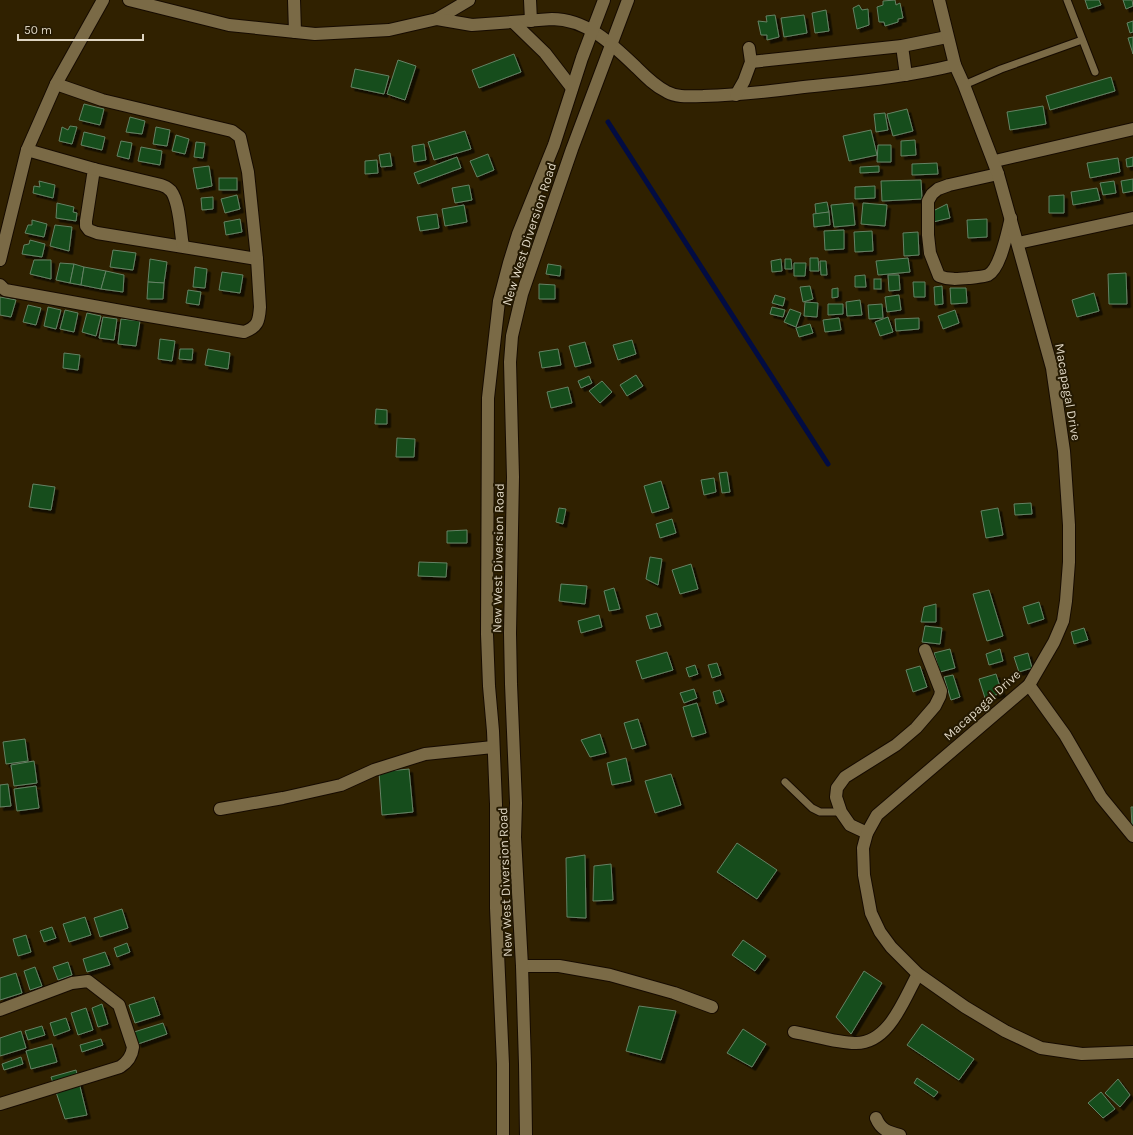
<svg xmlns="http://www.w3.org/2000/svg" width="1133" height="1135" font-family="Karla,sans-serif">
<style>
.lines{fill:none;stroke-linecap:round;stroke-linejoin:round}
.stream{stroke:#020c42;stroke-width:5}
.building{fill:#134e1a;stroke:#658265;filter:url(#shadow)}
.service-casing{stroke:#160b00;stroke-width:9}
.minor-casing{stroke:#160b00;stroke-width:14}
.tertiary-casing{stroke:#160b00;stroke-width:14}
.secondary-casing{stroke:#160b00;stroke-width:14}
.service{stroke:#7a6a46;stroke-width:7}
.minor{stroke:#7a6a46;stroke-width:12}
.tertiary{stroke:#7a6a46;stroke-width:12}
.secondary{stroke:#7a6a46;stroke-width:12}
.labels{text-anchor:middle;dominant-baseline:central;stroke-width:4;stroke-linejoin:round;paint-order:stroke}
.street-label{font-size:13px;fill:#ded5c2;stroke:#241901}
</style>
<defs>
<filter id="shadow"><feDropShadow dx="3.5" dy="3.5" stdDeviation="0" flood-color="#0009"/></filter>
</defs>
<rect width="100%" height="100%" fill="#302100"/>
<g class="lines">
<path class="stream" d="M608 122 828 464"/>
</g>
<g class="building">
<path d="M895 0 896 5 900 3 903 18 898 19V22L885 26 884 22H879L877 7 883 5V1Z"/>
<path d="M1085 0H1099L1101 5 1088 9Z"/>
<path d="M1123 0H1132L1133 6 1126 9Z"/>
<path d="M859 5 862 10 868 9 869 25 857 29 853 8Z"/>
<path d="M826 10 829 31 815 33 812 13Z"/>
<path d="M775 15 779 37 767 40V35H761L758 21 767 22 766 16Z"/>
<path d="M804 15 807 33 784 37 781 18Z"/>
<path d="M1133 21V32L1130 33 1127 23Z"/>
<path d="M1133 37V54L1128 38Z"/>
<path d="M514 54 521 72 479 88 472 70Z"/>
<path d="M398 60 416 66 405 100 387 94Z"/>
<path d="M355 69 389 76 384 94 351 87Z"/>
<path d="M1111 77 1115 91 1050 110 1046 96Z"/>
<path d="M84 104 104 109 100 125 79 120Z"/>
<path d="M1043 106 1046 124 1010 130 1007 112Z"/>
<path d="M907 109 913 131 893 136 887 114Z"/>
<path d="M885 113 888 130 876 132 874 114Z"/>
<path d="M130 117 145 121 142 134 126 132Z"/>
<path d="M70 126 77 127 72 144 59 141 62 127 68 130Z"/>
<path d="M156 127 170 130 167 146 153 144Z"/>
<path d="M871 130 877 155 849 161 843 136Z"/>
<path d="M465 131 471 149 434 160 428 142Z"/>
<path d="M84 132 105 137 102 150 81 145Z"/>
<path d="M176 135 189 139 185 154 172 151Z"/>
<path d="M915 140 916 155 901 156V141Z"/>
<path d="M121 141 132 143 129 159 117 156Z"/>
<path d="M196 142 205 143 203 158 194 157Z"/>
<path d="M424 144 426 160 414 162 412 146Z"/>
<path d="M878 145H891V162H877Z"/>
<path d="M141 147 162 151 160 165 138 161Z"/>
<path d="M390 153 392 166 381 167 379 155Z"/>
<path d="M488 154 494 170 477 177 470 161Z"/>
<path d="M457 157 461 168 418 184 414 173Z"/>
<path d="M1133 157V166L1127 167 1126 159Z"/>
<path d="M1118 158 1120 172 1090 178 1087 163Z"/>
<path d="M377 160 378 173 365 174V161Z"/>
<path d="M937 163 938 174 912 175V164Z"/>
<path d="M209 166 212 186 197 189 193 168Z"/>
<path d="M879 166V172L860 173V167Z"/>
<rect x="219" y="178" width="18" height="12"/>
<path d="M1133 179V191L1123 193 1121 181Z"/>
<path d="M921 180 922 199 882 201 881 181Z"/>
<path d="M39 181 55 185 53 198 33 193 34 186 40 187Z"/>
<path d="M1114 181 1116 193 1103 195 1100 183Z"/>
<path d="M469 185 472 200 455 203 452 188Z"/>
<path d="M875 186V198L855 199V187Z"/>
<path d="M1097 188 1100 200 1073 205 1071 192Z"/>
<path d="M237 195 240 209 225 213 221 199Z"/>
<path d="M1064 195V213H1049V196Z"/>
<path d="M213 197V209L202 210 201 198Z"/>
<path d="M827 202 829 212 816 214 815 204Z"/>
<path d="M57 203 74 207 73 212 77 213 76 221 56 218Z"/>
<path d="M853 203 855 225 834 227 831 205Z"/>
<path d="M863 203 887 205 885 226 861 224Z"/>
<path d="M947 204 950 218 933 222 931 212Z"/>
<path d="M464 205 467 222 445 226 442 209Z"/>
<path d="M829 212 830 225 814 227 813 214Z"/>
<path d="M437 214 439 228 420 231 417 217Z"/>
<path d="M240 219 242 232 226 235 224 222Z"/>
<path d="M987 219V237L968 238 967 220Z"/>
<path d="M32 220 47 224 44 237 25 233 28 225H32Z"/>
<path d="M55 225 72 227 69 251 50 246Z"/>
<path d="M844 230V249L825 250 824 231Z"/>
<path d="M872 231 873 251 855 252 854 232Z"/>
<path d="M918 232 919 255 904 256 903 233Z"/>
<path d="M30 240 45 244 42 257 22 254 24 245 29 244Z"/>
<path d="M113 250 136 253 133 270 110 267Z"/>
<path d="M810 258H818L819 271H810Z"/>
<path d="M908 258 910 272 878 275 876 261Z"/>
<path d="M150 259 167 262 164 283 148 282Z"/>
<path d="M781 259 782 271 772 272 771 261Z"/>
<path d="M785 259H791L792 269H785Z"/>
<path d="M34 260H51V279L30 274Z"/>
<path d="M820 261H826L827 275H821Z"/>
<path d="M60 263 74 264 70 283 56 280Z"/>
<path d="M794 263H806L805 276H794Z"/>
<path d="M74 264 84 267 81 285 70 283Z"/>
<path d="M548 264 561 266 560 276 546 274Z"/>
<path d="M84 267 106 271 101 289 81 285Z"/>
<path d="M195 267 207 269 205 288 193 287Z"/>
<path d="M106 271 124 275 123 292 101 289Z"/>
<path d="M222 272 243 275 240 293 219 290Z"/>
<path d="M1126 273 1127 304H1109L1108 274Z"/>
<path d="M865 275 866 287H855V276Z"/>
<path d="M888 275H899L900 290 889 291Z"/>
<rect x="874" y="279" width="7" height="10"/>
<path d="M148 282 164 283 163 299H147Z"/>
<path d="M913 282H925V297H914Z"/>
<path d="M539 284 555 285V299H539Z"/>
<path d="M810 286 813 299 803 302 800 287Z"/>
<path d="M942 286 943 304 935 305 934 287Z"/>
<path d="M838 288V297L832 298V289Z"/>
<path d="M950 288H966L967 303 951 304Z"/>
<path d="M188 290 201 292 199 305 186 303Z"/>
<path d="M1094 293 1099 311 1077 317 1072 300Z"/>
<path d="M775 295 785 298 783 306 772 303Z"/>
<path d="M899 295 901 310 887 312 885 297Z"/>
<path d="M0 297 16 300 11 317 0 315Z"/>
<path d="M860 300 862 315 847 316 846 302Z"/>
<path d="M805 302 818 303 817 317 804 316Z"/>
<path d="M828 304H843V314L828 315Z"/>
<path d="M882 304 883 318 869 319 868 305Z"/>
<path d="M28 305 41 308 36 325 23 322Z"/>
<path d="M48 307 61 310 56 329 44 326Z"/>
<path d="M772 307 785 310 783 317 770 314Z"/>
<path d="M790 309 801 313 796 327 784 322Z"/>
<path d="M65 310 78 313 74 332 60 329Z"/>
<path d="M955 310 959 323 943 329 938 316Z"/>
<path d="M87 313 101 316 96 336 82 332Z"/>
<path d="M103 317 117 319 114 340 99 338Z"/>
<path d="M888 317 893 332 880 336 875 322Z"/>
<path d="M839 318 841 330 825 332 823 320Z"/>
<path d="M919 318V329L896 331 895 319Z"/>
<path d="M121 319 140 321 136 346 118 344Z"/>
<path d="M810 324 813 333 799 337 796 328Z"/>
<path d="M160 339 175 341 172 361 158 359Z"/>
<path d="M632 340 636 354 618 360 613 345Z"/>
<path d="M585 342 591 363 575 367 569 346Z"/>
<path d="M180 349H193L192 360 179 359Z"/>
<path d="M208 349 230 353 228 369 205 365Z"/>
<path d="M558 349 561 365 542 368 539 352Z"/>
<path d="M64 353 80 355 78 370 63 368Z"/>
<path d="M636 375 643 386 627 396 620 385Z"/>
<path d="M589 376 592 383 581 388 578 381Z"/>
<path d="M602 381 612 392 600 403 589 391Z"/>
<path d="M568 387 572 403 551 408 547 392Z"/>
<path d="M376 409 387 410V424H375Z"/>
<path d="M397 438 415 439 414 457H396Z"/>
<path d="M727 472 730 492 722 493 719 473Z"/>
<path d="M714 478 716 492 704 495 701 480Z"/>
<path d="M661 481 669 508 652 513 644 486Z"/>
<path d="M33 484 55 487 51 510 29 507Z"/>
<path d="M1031 503 1032 514 1015 515 1014 504Z"/>
<path d="M559 508 566 509 563 524 556 522Z"/>
<path d="M998 508 1003 535 986 538 981 511Z"/>
<path d="M672 519 676 533 660 538 656 524Z"/>
<path d="M467 530V543H447V531Z"/>
<path d="M650 557 662 559 658 585 646 579Z"/>
<path d="M419 562 447 563 446 577 418 576Z"/>
<path d="M691 564 698 589 680 594 672 570Z"/>
<path d="M561 584 587 586 585 604 559 601Z"/>
<path d="M614 588 620 609 609 611 604 591Z"/>
<path d="M989 590 1003 636 987 641 973 594Z"/>
<path d="M1039 602 1044 619 1028 624 1023 607Z"/>
<path d="M936 604V622H921L924 607Z"/>
<path d="M657 613 661 626 650 629 646 616Z"/>
<path d="M599 615 602 627 581 633 578 621Z"/>
<path d="M925 626 942 628 940 644 922 642Z"/>
<path d="M1084 628 1088 640 1074 644 1071 632Z"/>
<path d="M950 649 955 668 940 672 934 653Z"/>
<path d="M1000 649 1003 661 989 665 986 654Z"/>
<path d="M667 652 673 670 642 679 636 661Z"/>
<path d="M1028 653 1032 668 1019 672 1014 657Z"/>
<path d="M717 663 721 675 712 678 708 665Z"/>
<path d="M695 665 698 674 689 677 686 668Z"/>
<path d="M920 666 927 687 913 692 906 670Z"/>
<path d="M996 674 1002 693 985 698 979 679Z"/>
<path d="M953 675 960 697 951 700 944 677Z"/>
<path d="M694 689 697 698 684 703 680 693Z"/>
<path d="M720 690 724 701 716 704 713 692Z"/>
<path d="M697 703 706 733 692 737 683 707Z"/>
<path d="M638 719 646 745 632 749 624 723Z"/>
<path d="M600 734 606 753 590 757 581 740Z"/>
<path d="M25 739 28 761 6 764 3 742Z"/>
<path d="M626 758 631 781 612 785 607 763Z"/>
<path d="M34 761 37 783 14 786 11 765Z"/>
<path d="M409 769 413 812 382 815 379 772Z"/>
<path d="M671 774 681 805 655 813 645 781Z"/>
<path d="M8 784 11 806 0 807V785Z"/>
<path d="M36 786 39 808 17 811 14 789Z"/>
<path d="M1131 807H1133V826H1132Z"/>
<path d="M737 843 777 870 757 899 717 872Z"/>
<path d="M585 855 586 918 567 917 566 858Z"/>
<path d="M611 864 613 900 593 901 594 866Z"/>
<path d="M122 909 128 928 100 937 94 918Z"/>
<path d="M85 917 91 935 69 942 63 924Z"/>
<path d="M52 927 56 938 44 942 40 931Z"/>
<path d="M26 935 31 952 18 956 13 939Z"/>
<path d="M743 940 766 956 755 971 732 955Z"/>
<path d="M127 943 130 952 117 957 114 948Z"/>
<path d="M105 952 110 965 87 972 83 959Z"/>
<path d="M68 962 72 975 58 980 53 967Z"/>
<path d="M35 967 42 986 30 990 24 971Z"/>
<path d="M864 971 882 983 851 1034 836 1017Z"/>
<path d="M16 973 22 993 0 1000V978Z"/>
<path d="M154 997 160 1015 135 1023 129 1005Z"/>
<path d="M102 1004 108 1024 98 1027 92 1008Z"/>
<path d="M639 1006 676 1011 661 1060 626 1051Z"/>
<path d="M86 1008 93 1030 78 1035 71 1013Z"/>
<path d="M66 1018 70 1030 54 1036 50 1023Z"/>
<path d="M163 1023 167 1034 138 1044 134 1032Z"/>
<path d="M922 1024 974 1059 959 1080 907 1045Z"/>
<path d="M42 1026 45 1035 28 1040 25 1031Z"/>
<path d="M743 1029 766 1044 752 1067 727 1053Z"/>
<path d="M21 1031 26 1048 0 1056V1038Z"/>
<path d="M101 1039 103 1045 82 1052 80 1045Z"/>
<path d="M52 1044 57 1062 31 1069 26 1051Z"/>
<path d="M21 1057 23 1064 4 1070 2 1064Z"/>
<path d="M76 1070 87 1115 65 1119 51 1077Z"/>
<path d="M917 1078 938 1092 934 1097 914 1083Z"/>
<path d="M1118 1079 1130 1095 1120 1107 1105 1093Z"/>
<path d="M1101 1092 1115 1109 1103 1118 1088 1103Z"/>
</g>
<g class="lines">
<g class="service-casing">
<g id="service">
<path d="M1067 0 1095 72"/>
<path d="M964 85 1001 69 1082 40"/>
<path d="M785 782 812 808 820 812H841"/>
</g>
</g>
<g class="minor-casing">
<g id="minor">
<path d="M129 0 229 25 315 34 389 30 437 19 469 0"/>
<path d="M294 0 295 32"/>
<path d="M530 0 531 21"/>
<path d="M437 19 472 25 552 19C587 19 613 45 637 68 646 77 655 86 667 92 678 98 691 96 703 96 734 95 765 92 796 88 849 82 903 78 955 65"/>
<path d="M513 22 545 53 572 88"/>
<path d="M902 46 906 75"/>
<path d="M751 62 902 46 947 37"/>
<path d="M736 95 744 81 751 62 749 48"/>
<path d="M27 150 94 169 86 221V226L89 230 97 233 257 259"/>
<path d="M995 161 1133 129"/>
<path d="M94 169 161 185C165 186 168 188 171 191 180 203 180 231 183 246"/>
<path d="M998 174 949 185 938 189 932 194 928 201V235L930 253 939 276C949 280 958 279 969 278 975 277 983 277 988 275 1001 268 1007 232 1011 218"/>
<path d="M1018 243 1133 218"/>
<path d="M0 260 27 150 56 84 103 0"/>
<path d="M0 285 5 290 143 315 244 332C258 327 259 321 260 307L257 259 248 172 240 137 232 131 102 100 56 84"/>
<path d="M1029 685 1065 735 1101 797 1133 836"/>
<path d="M220 809 283 798 341 785 374 770 425 754 493 747"/>
<path d="M867 833 850 825 841 812 836 797 837 788 845 777 896 745 916 728 935 706 940 696 941 691 925 650"/>
<path d="M522 966H559L610 975 674 993 712 1007"/>
<path d="M0 1010 72 983 88 981 119 1005 133 1047C132 1056 128 1062 120 1067L0 1104"/>
<path d="M794 1032C812 1035 837 1043 855 1043 889 1044 904 999 918 974"/>
<path d="M876 1118C881 1130 888 1132 900 1135"/>
</g>
</g>
<g class="tertiary-casing">
<g id="tertiary">
<path d="M503 1135V1064L496 908V804L493 731 489 686 487 634 488 398 499 301 509 263 518 234 554 145 582 58 604 0"/>
<path d="M526 1135 525 1064 522 966 515 837 516 803 511 684 510 633 513 477 510 362 512 336 522 294 572 149 628 0"/>
</g>
</g>
<g class="secondary-casing">
<path id="secondary" d="M939 0 955 65 964 85 998 174 1052 368 1064 451 1069 525V562L1066 601 1063 621 1054 642 1029 685 877 815 867 833 863 848 864 875 871 913 880 932 891 947 918 974 965 1007 1005 1031 1041 1048 1082 1054 1133 1052"/>
</g>
<use href="#service" class="service"/>
<use href="#minor" class="minor"/>
<use href="#tertiary" class="tertiary"/>
<use href="#secondary" class="secondary"/>
</g>
<g class="labels">
<g class="street-label">
<text transform="translate(529 234) rotate(-72)">New West Diversion Road</text>
<text transform="translate(1068 392) rotate(80)">Macapagal Drive</text>
<text transform="translate(498 558) rotate(-89)">New West Diversion Road</text>
<text transform="translate(982 705) rotate(-42)">Macapagal Drive</text>
<text transform="translate(505 882) rotate(-92)">New West Diversion Road</text>
</g>
</g>
<path d="M18 34v6h125v-6" fill="none" stroke="#ded5c2" stroke-width="2"/>
<text x="24" y="34" font-size="12" fill="#ded5c2" stroke="#241901" stroke-width="3" paint-order="stroke">50 m</text>
</svg>
